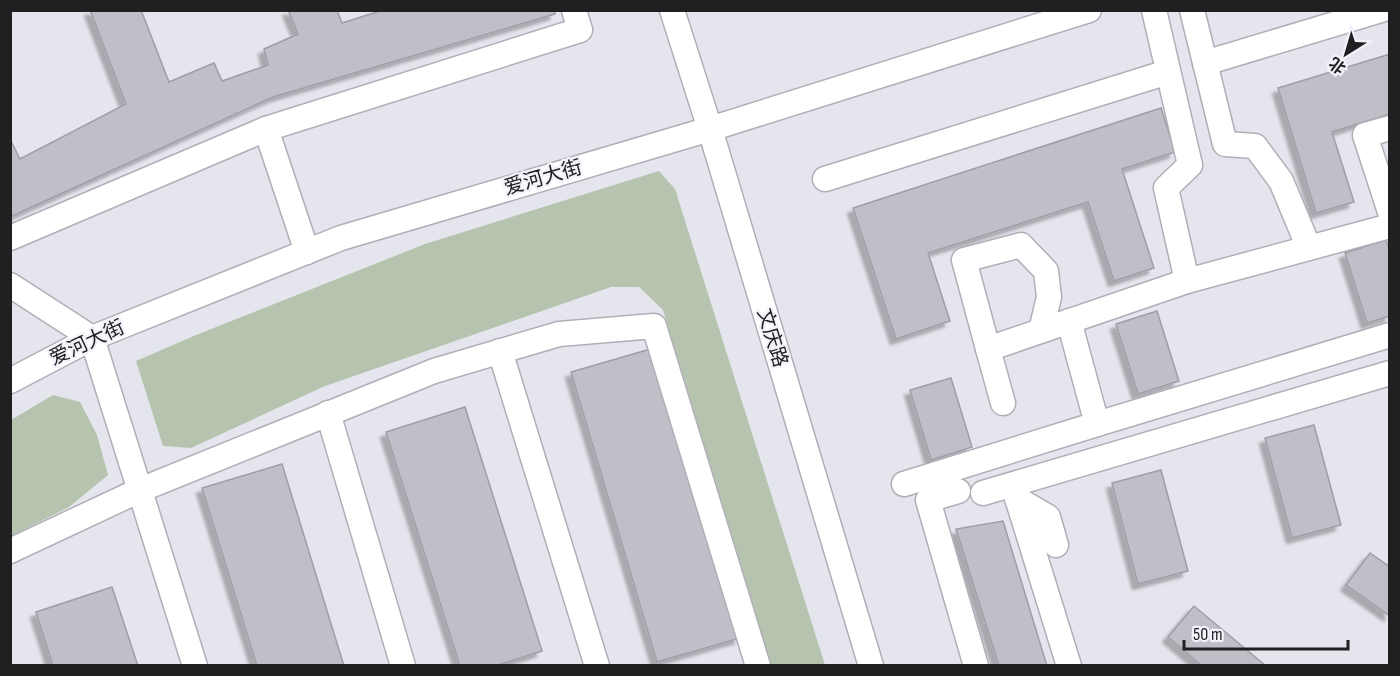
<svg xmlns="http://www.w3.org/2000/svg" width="1400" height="676" font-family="'Sofia Sans Condensed','Noto Sans SC',sans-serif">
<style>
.green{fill:#b6c4af}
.building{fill:#bfbfc7;stroke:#9e9ea6;stroke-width:1.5;filter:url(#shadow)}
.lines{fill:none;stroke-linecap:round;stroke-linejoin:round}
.minor-casing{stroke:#b0afb7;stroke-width:27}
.minor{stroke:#fff;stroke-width:24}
.labels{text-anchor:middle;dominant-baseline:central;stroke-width:4.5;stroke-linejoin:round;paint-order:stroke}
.street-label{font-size:20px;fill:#202023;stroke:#f2f2fb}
</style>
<defs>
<filter id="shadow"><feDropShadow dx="-5.5" dy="5.5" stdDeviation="1.5" flood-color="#0004"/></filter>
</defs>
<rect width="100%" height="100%" fill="#e5e5ed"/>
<g class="green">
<path d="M659 171 675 189 825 665H771L663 310 639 287H611L325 386 191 448 163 446 136 361 196 335 425 244Z"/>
<path d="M53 395 80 402 97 435 108 475 69 507 11 536V420Z"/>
</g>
<g class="building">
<path d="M90 10H141L169 82 214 63 222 81 268 65 264 49 298 34 288 10H337L342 23 383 10H555V14L273 97 10 217V139L20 159 126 104Z"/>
<path d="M1390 54V114L1332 132 1354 202 1316 213 1278 88Z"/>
<path d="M1161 108 1175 152 1122 169 1154 268 1114 281 1088 202 928 253 950 321 896 339 853 208Z"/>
<path d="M1386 240 1390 251V316L1367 323 1345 253Z"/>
<path d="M1157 311 1179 381 1138 394 1116 324Z"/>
<path d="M654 348 740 638 657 662 571 372Z"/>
<path d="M951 378 972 447 931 460 910 390Z"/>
<path d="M465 407 542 651 495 666H460L386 432Z"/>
<path d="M1314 425 1341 525 1292 538 1265 438Z"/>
<path d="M282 464 344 666H257L202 488Z"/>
<path d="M1161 470 1188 571 1138 584 1112 483Z"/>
<path d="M1003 521 1047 666H999L956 529Z"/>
<path d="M1370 553 1390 567V616L1346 585Z"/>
<path d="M112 587 138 666H53L36 612Z"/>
<path d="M1194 606 1266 666H1202L1168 637Z"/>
</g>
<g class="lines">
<g class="minor-casing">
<g id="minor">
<path d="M672 10 710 129 871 666"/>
<path d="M1192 10 1225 144 1255 146 1281 181 1309 248"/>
<path d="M1205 63 1381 10"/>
<path d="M1390 128 1365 135 1390 212"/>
<path d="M825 179 1168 72"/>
<path d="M10 238 266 129"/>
<path d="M307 252 266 129 580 30 574 10"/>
<path d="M1187 281 1390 226"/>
<path d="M10 285 92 338 195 666"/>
<path d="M1041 331 1049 297 1046 271 1021 245 964 260 988 349 1187 281 1166 188 1190 165 1154 10"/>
<path d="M988 349 1003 403"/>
<path d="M500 351 597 666"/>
<path d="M10 381 92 338 341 238 710 129 1089 10"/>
<path d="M328 413 403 666"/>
<path d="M1097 424 1390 335"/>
<path d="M904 484 1097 424 1069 321"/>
<path d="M1013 485 1069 666"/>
<path d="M958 491 928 500 976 666"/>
<path d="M983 493 1390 373"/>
<path d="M1017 499 1048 517 1056 545"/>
<path d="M10 551 140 490 434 371 559 334 654 326 758 666"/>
</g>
</g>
<use href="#minor" class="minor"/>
</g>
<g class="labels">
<g class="street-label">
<text transform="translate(543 178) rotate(-16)">爱河大街</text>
<text transform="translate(772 338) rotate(73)">文庆路</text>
<text transform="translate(87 343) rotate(-25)">爱河大街</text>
</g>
</g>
<rect width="1400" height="676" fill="none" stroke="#202023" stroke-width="24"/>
<g transform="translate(1346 54) rotate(217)" stroke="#f2f2fb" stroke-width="4.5" paint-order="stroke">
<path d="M0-4.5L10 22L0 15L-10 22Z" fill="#202023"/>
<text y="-9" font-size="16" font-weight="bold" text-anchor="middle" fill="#202023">北</text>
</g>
<path d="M1184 640v9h164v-9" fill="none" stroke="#202023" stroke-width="3"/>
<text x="1193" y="640" font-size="18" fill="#202023" stroke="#f2f2fb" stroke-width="4.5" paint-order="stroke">50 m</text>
</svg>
